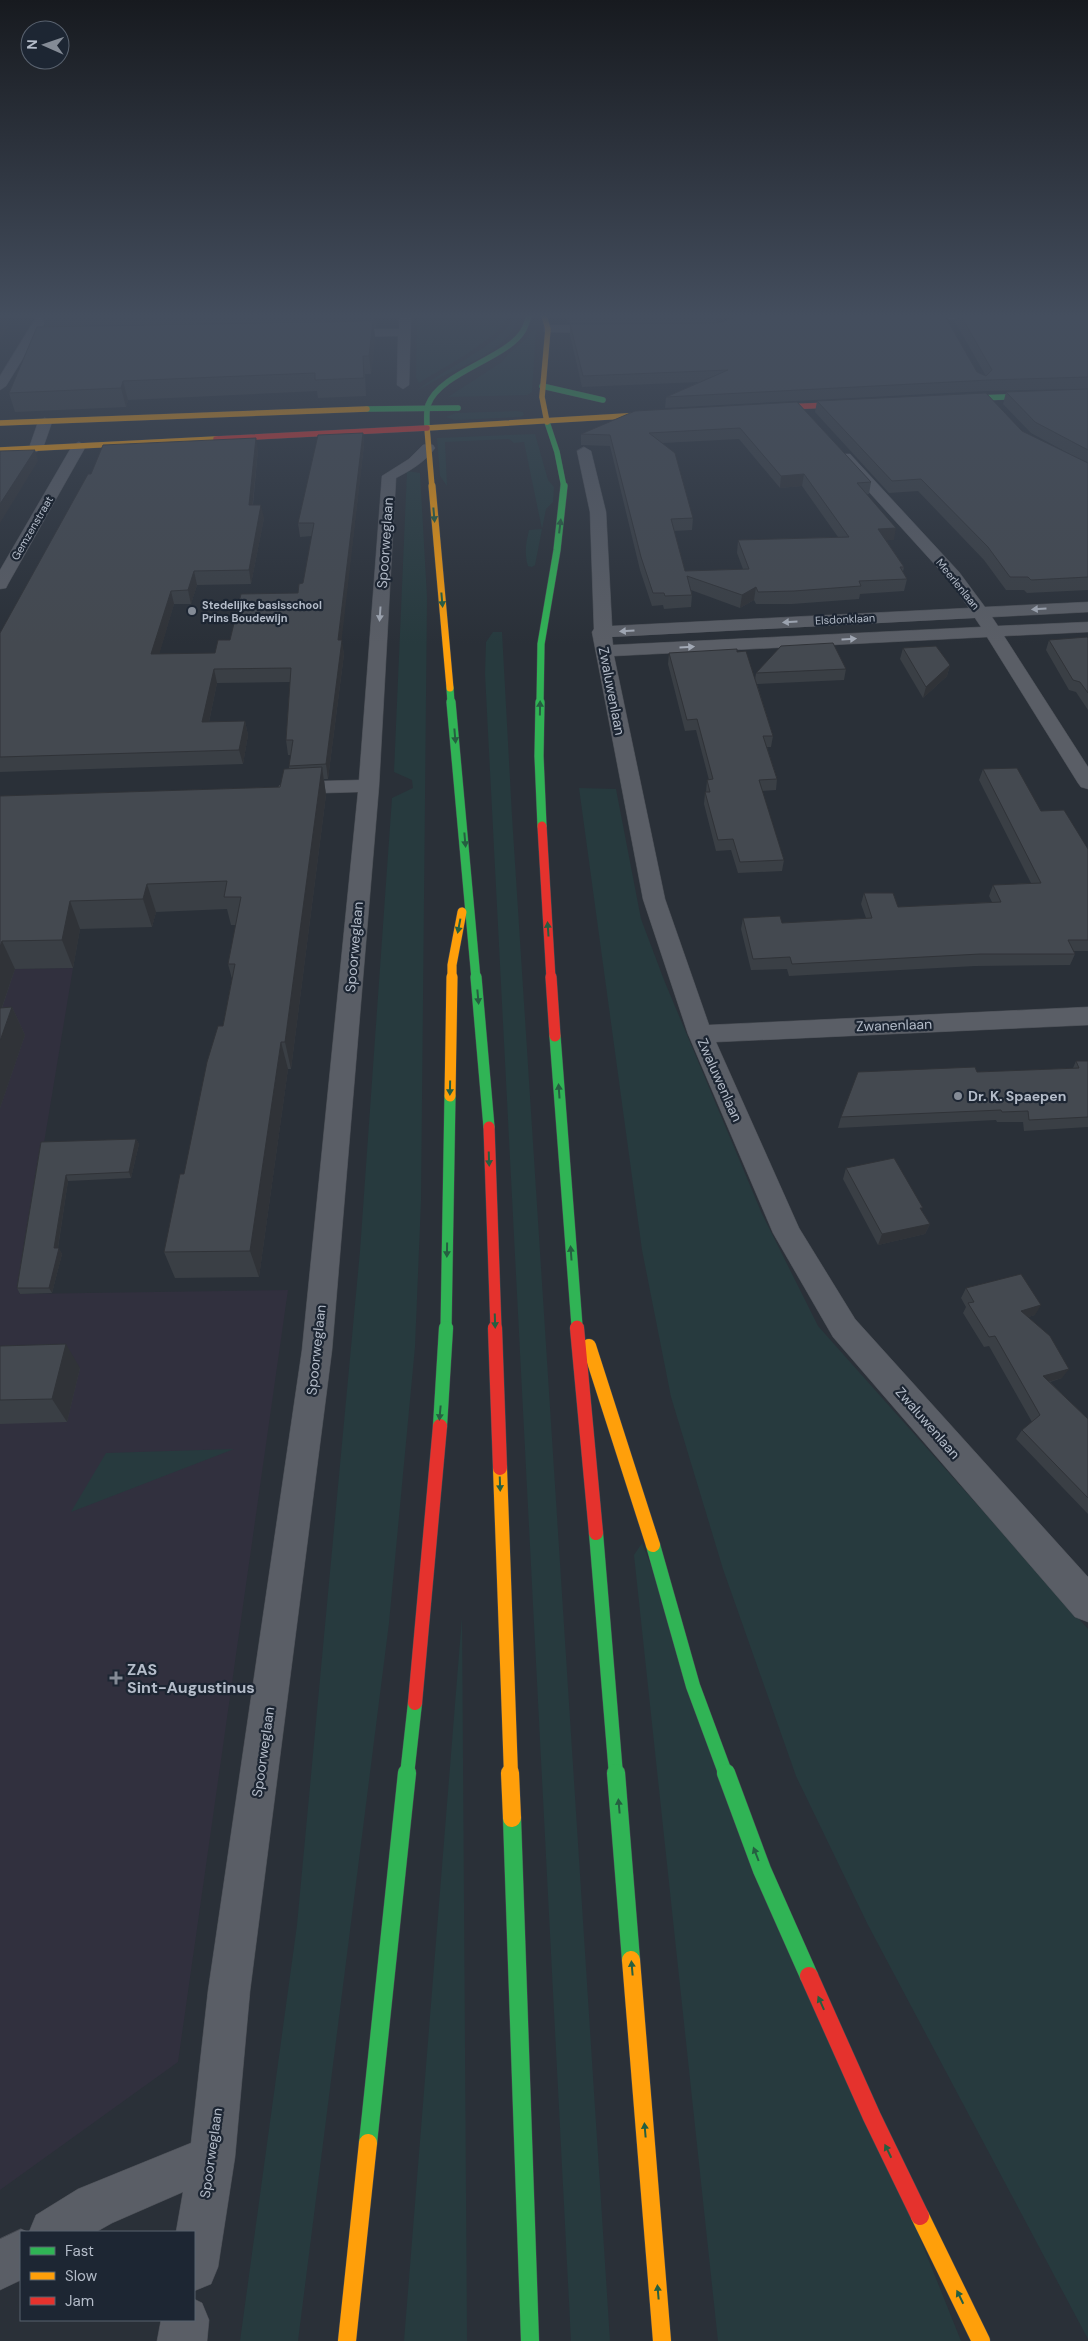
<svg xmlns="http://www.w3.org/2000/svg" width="1088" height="2341" font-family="'DM Sans',sans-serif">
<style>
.medical{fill:#31303e}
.green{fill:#273a3e}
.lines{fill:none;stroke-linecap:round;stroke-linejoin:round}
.street-casing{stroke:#484c53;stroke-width:1}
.fast-far5-casing{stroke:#484c53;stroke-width:6}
.fast-far4-casing{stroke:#484c53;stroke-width:8}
.fast-far3-casing{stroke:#484c53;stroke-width:10}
.fast-far2-casing{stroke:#484c53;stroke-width:12}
.fast-far1-casing{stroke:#484c53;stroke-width:15}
.fast-casing{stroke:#484c53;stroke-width:19}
.slow-far5-casing{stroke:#484c53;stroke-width:6}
.slow-far4-casing{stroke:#484c53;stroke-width:8}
.slow-far3-casing{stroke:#484c53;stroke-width:10}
.slow-far2-casing{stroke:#484c53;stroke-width:12}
.slow-far1-casing{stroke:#484c53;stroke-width:15}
.slow-casing{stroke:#484c53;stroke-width:19}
.jam-far4-casing{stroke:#484c53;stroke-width:6}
.jam-far3-casing{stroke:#484c53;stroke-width:10}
.jam-far2-casing{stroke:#484c53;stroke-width:12}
.jam-far1-casing{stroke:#484c53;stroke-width:15}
.jam-casing{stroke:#484c53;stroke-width:19}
.street{fill:#5a5e66;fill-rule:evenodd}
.fast-far5{stroke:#30b455;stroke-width:5.5}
.fast-far4{stroke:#30b455;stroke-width:7}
.fast-far3{stroke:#30b455;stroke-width:9}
.fast-far2{stroke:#30b455;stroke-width:11}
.fast-far1{stroke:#30b455;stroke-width:14}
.fast{stroke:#30b455;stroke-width:18}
.slow-far5{stroke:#ff9f0a;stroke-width:5.5}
.slow-far4{stroke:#ff9f0a;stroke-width:7}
.slow-far3{stroke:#ff9f0a;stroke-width:9}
.slow-far2{stroke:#ff9f0a;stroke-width:11}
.slow-far1{stroke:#ff9f0a;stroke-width:14}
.slow{stroke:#ff9f0a;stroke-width:18}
.jam-far4{stroke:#e5322d;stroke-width:5.5}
.jam-far3{stroke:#e5322d;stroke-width:9}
.jam-far2{stroke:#e5322d;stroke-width:11}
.jam-far1{stroke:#e5322d;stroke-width:14}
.jam{stroke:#e5322d;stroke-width:18}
.wall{fill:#3a3f45;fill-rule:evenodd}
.shaded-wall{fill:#303338}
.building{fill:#444950;stroke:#303338;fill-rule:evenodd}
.oneway{fill:#255f41}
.oneway2{fill:#a2a9b5}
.poi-dot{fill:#848b96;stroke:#1d2633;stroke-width:2}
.labels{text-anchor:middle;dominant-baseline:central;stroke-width:4.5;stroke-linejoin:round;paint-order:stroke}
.far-street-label{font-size:11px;fill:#b4bcc9;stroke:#1d2633}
.far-poi-label{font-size:11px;font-weight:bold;fill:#b4bcc9;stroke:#1d2633;text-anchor:start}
.street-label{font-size:14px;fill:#b4bcc9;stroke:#1d2633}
.poi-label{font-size:14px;font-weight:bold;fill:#b4bcc9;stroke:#1d2633;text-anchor:start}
.near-poi-label{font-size:16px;font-weight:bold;fill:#b4bcc9;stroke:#1d2633;text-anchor:start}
</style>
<rect width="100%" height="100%" fill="#2a3038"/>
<path class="medical" d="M73 968 19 1294 288 1290 178 2062 0 2190V969Z"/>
<g class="green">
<path d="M417 316H508C498 340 442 368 419 383L416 377Z"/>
<path d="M514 316H520C508 348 472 362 443 376 434 381 426 386 416 391 440 371 504 343 514 316Z"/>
<path d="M533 330H536L532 392 527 395 448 397 502 362C511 349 524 343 533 330Z"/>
<path d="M516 411 523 412 524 415 520 417 455 420 446 417 456 413Z"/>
<path d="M535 434 548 480 554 487 553 502 546 509 535 565 532 567 528 566C524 553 526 543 529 530L542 529 524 442 514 443 509 439 445 442 447 486 440 476 437 438Z"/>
<path d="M407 471 420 473 427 597 421 1201 415 1347 389 1623 298 2341H240L297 1925 360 1251 392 798 413 788 412 780 394 772Z"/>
<path d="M493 632H502L512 816 610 2341H571L485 674 486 642Z"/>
<path d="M579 788 616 789 641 919 664 980 762 1214 818 1326 1088 1629V2339L868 1925 796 1776 723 1569 671 1397 642 1250Z"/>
<path d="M234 1449 71 1512 106 1453Z"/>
<path d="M642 1543 961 2341H718L634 1555Z"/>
<path d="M462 1617 467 2341H404Z"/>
</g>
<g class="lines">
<g class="street-casing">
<g id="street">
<path d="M37 316H49L6 386 0 390V376Z"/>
<path d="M399 316H411L409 385 403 389 397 385 398 336 337 337 331 333 337 329H399Z"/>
<path d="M902 316H1001L995 319H908Z"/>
<path d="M548 325H607L613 329 607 333 544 332V326Z"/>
<path d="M45 418 52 422 43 448 36 452 31 451 29 448 38 422Z"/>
<path d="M79 442 86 446 8 584 6 588 0 589V570L72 446Z"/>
<path d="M428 444 433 445 435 448C425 462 411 470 396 478L379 786 332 1350 250 1991 235 2157 218 2267 211 2284 194 2291V2232H176L183 2192 112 2223 96 2232H29L36 2215 78 2189 191 2143 208 1991 302 1350 358 792 288 794 281 792 278 788 281 784 288 782 359 780 382 476 409 459 423 445Z"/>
<path d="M584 447 591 451 606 512 612 626 969 608 947 578 840 460 838 457 840 454H850L959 572 985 607 1088 602V612L992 617 998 626 1088 622V632L1004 636 1088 767V789L1081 787 1078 783 987 637 614 656 665 899 709 1025 1088 1007V1025L716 1042 799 1228 855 1319 1088 1577V1622L1075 1617 833 1337 773 1233 688 1034 643 899 592 632 594 629 590 512 577 451ZM975 618 981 627 613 645 612 637Z"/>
<path d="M21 2229 28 2232H21V2280L0 2290V2239Z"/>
<path d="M194 2299 202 2303 209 2320 207 2341H157L161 2320H194Z"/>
</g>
</g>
<g class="fast-far5-casing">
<g id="fast-far5">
<path d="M542 386 603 400"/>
<path d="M952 399 1088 394"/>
<path d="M367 409 458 408"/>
<path d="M547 422 557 452 564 487"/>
<path d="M427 428C427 420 426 412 428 405 440 372 506 359 523 331 526 326 527 321 529 316"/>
</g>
</g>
<g class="fast-far4-casing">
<g id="fast-far4">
<path d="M450 688 451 703"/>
<path d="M540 703 541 644 557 550 564 486"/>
</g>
</g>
<g class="fast-far3-casing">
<g id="fast-far3">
<path d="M451 702 476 979"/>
<path d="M540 702 539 756 542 826"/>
</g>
</g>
<g class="fast-far2-casing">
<g id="fast-far2">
<path d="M476 977 489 1127"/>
<path d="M555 1036 577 1326"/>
<path d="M446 1329 450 1096"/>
</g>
</g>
<g class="fast-far1-casing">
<g id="fast-far1">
<path d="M440 1426 446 1328"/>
<path d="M596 1533 616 1775"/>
<path d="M653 1545 693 1686 726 1775"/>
<path d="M407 1775 415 1703"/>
</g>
</g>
<g class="fast-casing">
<g id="fast">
<path d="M616 1773 631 1960"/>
<path d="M726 1773 762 1870 809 1976"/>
<path d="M512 1818 530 2341"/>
<path d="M368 2143 407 1773"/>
</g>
</g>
<g class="slow-far5-casing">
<g id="slow-far5">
<path d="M544 316 548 329 542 397 547 422"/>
<path d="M0 423 367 409"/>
<path d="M427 428 659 414"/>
<path d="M427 428 432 487"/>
<path d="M0 450 216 439"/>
</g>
</g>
<g class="slow-far4-casing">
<path id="slow-far4" d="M432 486 450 688"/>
</g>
<g class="slow-far3-casing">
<path id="slow-far3" d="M452 979V965L462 912"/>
</g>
<g class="slow-far2-casing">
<path id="slow-far2" d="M450 1096 452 977"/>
</g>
<g class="slow-far1-casing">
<g id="slow-far1">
<path d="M589 1346 653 1545"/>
<path d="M500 1468 511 1775"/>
</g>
</g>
<g class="slow-casing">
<g id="slow">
<path d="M510 1773 512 1818"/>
<path d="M631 1960 662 2341"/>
<path d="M920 2216 981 2341"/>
<path d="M347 2341 368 2143"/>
</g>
</g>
<g class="jam-far4-casing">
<g id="jam-far4">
<path d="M762 408 854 404"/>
<path d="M216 439 427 428"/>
</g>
</g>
<g class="jam-far3-casing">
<path id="jam-far3" d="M542 826 551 979"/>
</g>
<g class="jam-far2-casing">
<g id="jam-far2">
<path d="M551 977 555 1036"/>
<path d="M489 1127 496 1329"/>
<path d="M577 1326V1329"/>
</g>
</g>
<g class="jam-far1-casing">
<g id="jam-far1">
<path d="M495 1328 500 1468"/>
<path d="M577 1328 596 1533"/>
<path d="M415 1703 440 1426"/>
</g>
</g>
<g class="jam-casing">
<path id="jam" d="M809 1976 872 2117 920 2216"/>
</g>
<use href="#street" class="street"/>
<use href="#fast-far5" class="fast-far5"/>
<use href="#fast-far4" class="fast-far4"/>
<use href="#fast-far3" class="fast-far3"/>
<use href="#fast-far2" class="fast-far2"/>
<use href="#fast-far1" class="fast-far1"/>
<use href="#fast" class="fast"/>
<use href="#slow-far5" class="slow-far5"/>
<use href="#slow-far4" class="slow-far4"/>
<use href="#slow-far3" class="slow-far3"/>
<use href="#slow-far2" class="slow-far2"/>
<use href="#slow-far1" class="slow-far1"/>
<use href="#slow" class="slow"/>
<use href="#jam-far4" class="jam-far4"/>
<use href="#jam-far3" class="jam-far3"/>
<use href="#jam-far2" class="jam-far2"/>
<use href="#jam-far1" class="jam-far1"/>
<use href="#jam" class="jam"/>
</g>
<g class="wall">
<path d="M43 316H376V328H374L375 338 371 374H365L366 396 318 398 317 391 128 400 126 407 15 412 9 393 45 327Z"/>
<path d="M566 316H734L717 322 567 323Z"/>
<path d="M957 316H1088V590L1027 593 1024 590H1006L984 560 918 491 889 493 815 412 817 401 1022 431 1077 458 1031 433 1003 404 1006 392 1081 389 986 391 665 408 666 397 699 382 582 387 570 335V324L719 323 977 372 986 376 955 322Z"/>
<path d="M797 402 871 482 869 494H867L894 540H886L904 567 903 572 907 579 904 591 860 594 859 599 792 604H756L754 600 740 608 691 590 692 595 691 607 664 609 663 605 652 606 640 570 610 446 581 445V434ZM739 439 780 488 802 486 838 537 738 540 737 553 743 569 685 571 674 531 692 530 693 518 663 443Z"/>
<path d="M363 433 364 445 341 640 344 654 328 779H324L326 795 291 1069H288L259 1277 175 1278 164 1252 223 1026 232 979 228 964 236 925H231L227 909 156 912 152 927 80 929 73 968 15 969 2 1008 12 1007 25 1035 0 1108V796L280 787 289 768V766L291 755H288L286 740 290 682 217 683 209 722 245 721 248 735 243 764 0 772V633L91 474 258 450 253 505 264 518 251 584 197 585 191 604H174L159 654 215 653 230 640 298 593 303 583 312 536 300 537 298 523Z"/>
<path d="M1088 638V710L1076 692 1069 690 1046 650 1049 640Z"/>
<path d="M903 648 950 665 947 676 923 698 900 659Z"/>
<path d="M737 652 755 680 756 673 846 669 844 680 757 684 773 736 771 747H767L777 779 776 790 762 791 784 860 782 871 738 873 731 850 716 851 704 804 705 792H706L707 780H709L696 730 685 731 668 664 669 653Z"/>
<path d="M983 769 1041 811 1088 849V951H1074L1075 954 1070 965 975 966 789 976 787 969 751 970 741 929 743 918 782 923 866 918 861 904 864 893 898 907 992 902 989 896 993 885 1031 883 979 780Z"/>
<path d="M1076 1061H1088V1127L1024 1131 1023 1122H997L996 1120 838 1128 841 1117 977 1072 1073 1068Z"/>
<path d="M136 1139 139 1144 131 1178 68 1181 58 1248 62 1254 52 1293 20 1294 17 1288 41 1142Z"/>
<path d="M846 1168 922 1211 930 1224 925 1234 878 1245 843 1179Z"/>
<path d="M966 1288 1035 1315 1028 1317 1062 1378 1050 1382 1088 1419V1514L1016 1439 1022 1430 1032 1422 989 1346 984 1347 963 1313 966 1307 961 1298Z"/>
<path d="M0 1346 80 1368 67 1422 0 1424Z"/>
</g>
<g class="shaded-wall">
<path d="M1 316H4L8 327 0 340Z"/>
<path d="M375 316H376V328Z"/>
<path d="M717 316H734L717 322Z"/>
<path d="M373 321 375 338 371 374 369 356Z"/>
<path d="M123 381 128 400 126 407 121 388Z"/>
<path d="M363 433 364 445 340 654 338 640Z"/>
<path d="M256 438 258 450 251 519 249 505Z"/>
<path d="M35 450 38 461 0 523V504Z"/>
<path d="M804 474 802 486 780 488 781 476Z"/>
<path d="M261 505 264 518 251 584 249 570Z"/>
<path d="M896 528 894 540 876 541 878 529Z"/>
<path d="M194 571 197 585 191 604 188 590Z"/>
<path d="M756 587 754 600 740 608 742 595Z"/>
<path d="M171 591 174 604 155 669 151 654Z"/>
<path d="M342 640 344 654 328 779 326 764Z"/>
<path d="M950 665 947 676 923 698 926 687Z"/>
<path d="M214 669 217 683 206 736 202 722Z"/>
<path d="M245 721 248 735 243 764 239 750Z"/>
<path d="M322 767 326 795 291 1069 285 1042Z"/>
<path d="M147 884 156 912 152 927 143 899Z"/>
<path d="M70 901 80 929 73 968 62 940Z"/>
<path d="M2 941 15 969 0 1013V947Z"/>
<path d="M12 1007 25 1035 0 1108V1041Z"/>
<path d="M281 1042 288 1069 259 1277 250 1251Z"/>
<path d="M136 1139 139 1144 131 1178 129 1172Z"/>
<path d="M66 1175 68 1181 57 1253 54 1248Z"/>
<path d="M930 1224 925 1234 878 1245 882 1234Z"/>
<path d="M59 1248 62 1254 52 1293 49 1288Z"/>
<path d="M1041 1305 1035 1315 1015 1321 1021 1311Z"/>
<path d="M66 1344 80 1368 67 1422 52 1399Z"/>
<path d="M1069 1369 1062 1378 1037 1385 1043 1376Z"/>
</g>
<g class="building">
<path d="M43 316H101L42 317Z"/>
<path d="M738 316H945L977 372 986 376 992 370 961 316H1088V377L989 380 666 397 728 370 583 376 570 324 719 323Z"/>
<path d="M373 321 369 356H363L364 378 315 380V373L194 378 123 381 121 388 9 393 37 327Z"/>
<path d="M1088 389V450L1035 422 1006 392Z"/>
<path d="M986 393 1022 431 1088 463V577L1031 580 1028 577H1010L988 547 921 479 892 481 817 401Z"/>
<path d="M797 402 871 482 857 483 896 528 878 529 904 567H900L907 579 859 581 861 586 794 591 758 592 756 587 742 595 687 576 692 595 665 596 664 593H653L641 557 610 435 581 434 635 411ZM740 428 781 476 804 474 849 537 738 540 749 569 685 571 671 519 693 518 675 453 649 433Z"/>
<path d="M363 433 338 640H342L326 764 289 766 293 740H286L291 668 214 669 202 722 245 721 239 750 0 757V633L88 474H91L103 445 256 438 249 505H261L249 570 194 571 188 590 171 591 151 654 215 653 218 640H230L241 594 298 593 299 584 303 583 314 523H298L318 435Z"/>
<path d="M35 450 0 504V451Z"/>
<path d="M1087 637 1088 638V693L1080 682 1073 680 1049 640Z"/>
<path d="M833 643 846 669 756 673 781 646Z"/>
<path d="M936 646 950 665 926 687 903 648Z"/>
<path d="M737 649V652L746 651 773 736H763L777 779 759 780 784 860 740 862 733 839 718 840 705 792H710L707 780 713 779 697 719 687 720 669 653Z"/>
<path d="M322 767 285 1042H281L250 1251 164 1252 180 1174H184L207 1062 218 1026H223L235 964H228L241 897H224L227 881 147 884 143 899 70 901 62 940 2 941 0 947V796L280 787 284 769Z"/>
<path d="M1017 768 1041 811 1064 810 1088 849V940H1068L1075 954H980L792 964 790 957 753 959 743 918 780 916 782 923 872 918 864 893H893L898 907 1001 902 993 885 1041 883 983 769Z"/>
<path d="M12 1007 0 1041V1008Z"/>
<path d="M1076 1061H1088V1117L1029 1120 1028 1111 1002 1112 1001 1110 841 1117 858 1072 975 1067 977 1072 1079 1068Z"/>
<path d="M136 1139 129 1172 66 1175 54 1248H59L49 1288H17L41 1142Z"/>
<path d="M894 1158 923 1208H920L930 1224 882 1234 846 1168Z"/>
<path d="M1021 1274 1041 1305 1021 1311 1050 1336 1069 1369 1043 1376 1088 1419V1498L1022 1430 1040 1415 995 1336 989 1337 968 1303 974 1302 966 1288Z"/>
<path d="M66 1344 52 1399 0 1400V1346Z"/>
</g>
<defs><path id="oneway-solid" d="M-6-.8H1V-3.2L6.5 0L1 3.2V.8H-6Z" transform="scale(1.25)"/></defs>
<g class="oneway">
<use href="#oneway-solid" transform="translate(434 515) rotate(85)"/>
<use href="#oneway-solid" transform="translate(560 526) rotate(-83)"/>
<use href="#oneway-solid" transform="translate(442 600) rotate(85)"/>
<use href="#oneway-solid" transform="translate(540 708) rotate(-89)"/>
<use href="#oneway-solid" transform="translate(455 736) rotate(85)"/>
<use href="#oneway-solid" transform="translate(465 840) rotate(85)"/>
<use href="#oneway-solid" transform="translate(459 926) rotate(101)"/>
<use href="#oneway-solid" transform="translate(548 929) rotate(-94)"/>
<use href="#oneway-solid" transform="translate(478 997) rotate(85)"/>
<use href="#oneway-solid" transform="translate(450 1088) rotate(91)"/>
<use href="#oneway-solid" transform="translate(559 1091) rotate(-94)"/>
<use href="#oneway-solid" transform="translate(489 1159) rotate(88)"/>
<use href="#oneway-solid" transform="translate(447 1250) rotate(91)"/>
<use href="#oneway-solid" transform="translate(571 1253) rotate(-94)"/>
<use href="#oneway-solid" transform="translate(495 1321) rotate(88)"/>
<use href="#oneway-solid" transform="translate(440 1413) rotate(95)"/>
<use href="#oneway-solid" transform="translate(500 1484) rotate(88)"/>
<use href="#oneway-solid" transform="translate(619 1806) rotate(-95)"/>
<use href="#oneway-solid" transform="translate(756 1854) rotate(-111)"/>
<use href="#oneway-solid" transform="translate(632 1968) rotate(-95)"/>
<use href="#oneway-solid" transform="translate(821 2003) rotate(-114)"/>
<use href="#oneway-solid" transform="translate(645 2130) rotate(-95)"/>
<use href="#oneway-solid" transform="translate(888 2151) rotate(-116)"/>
<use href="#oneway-solid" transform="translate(658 2292) rotate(-95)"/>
<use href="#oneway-solid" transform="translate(960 2297) rotate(-116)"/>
</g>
<g class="oneway2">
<use href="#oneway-solid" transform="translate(1039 609) rotate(177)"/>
<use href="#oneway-solid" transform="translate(380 614) rotate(94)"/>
<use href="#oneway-solid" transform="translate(790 622) rotate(177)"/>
<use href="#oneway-solid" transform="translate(627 631) rotate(176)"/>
<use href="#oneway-solid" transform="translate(849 639) rotate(-3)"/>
<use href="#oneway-solid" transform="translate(687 647) rotate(-3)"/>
</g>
<linearGradient id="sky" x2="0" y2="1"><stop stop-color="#171a1f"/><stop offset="0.49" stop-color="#444e5e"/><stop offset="1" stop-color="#444e5e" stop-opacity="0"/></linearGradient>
<rect width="1088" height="644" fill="url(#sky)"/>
<g class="poi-dot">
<circle cx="192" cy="611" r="5"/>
<circle cx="958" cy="1096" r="5"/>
<path d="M113.5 1670.5h5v5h5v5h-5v5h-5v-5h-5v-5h5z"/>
</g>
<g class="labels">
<g class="far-street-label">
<text transform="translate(32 528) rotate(-60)">Gemzenstraat</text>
<text transform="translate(958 584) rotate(51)">Meerlenlaan</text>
<text transform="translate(845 619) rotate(-3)">Elsdonklaan</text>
</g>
<g class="far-poi-label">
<text x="202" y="605">Stedelijke basisschool<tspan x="202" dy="13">Prins Boudewijn</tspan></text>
</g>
<g class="street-label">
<text transform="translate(385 543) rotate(-86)">Spoorweglaan</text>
<text transform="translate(612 691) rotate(79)">Zwaluwenlaan</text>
<text transform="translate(354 947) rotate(-85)">Spoorweglaan</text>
<text transform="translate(894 1025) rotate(-2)">Zwanenlaan</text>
<text transform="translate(720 1080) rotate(66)">Zwaluwenlaan</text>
<text transform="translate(316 1350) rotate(-84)">Spoorweglaan</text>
<text transform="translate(928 1423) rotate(49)">Zwaluwenlaan</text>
<text transform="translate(263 1752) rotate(-82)">Spoorweglaan</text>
<text transform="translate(211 2153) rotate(-82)">Spoorweglaan</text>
</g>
<g class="poi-label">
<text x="968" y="1096">Dr. K. Spaepen</text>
</g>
<g class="near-poi-label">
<text x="127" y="1669">ZAS<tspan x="127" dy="18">Sint-Augustinus</tspan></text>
</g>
</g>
<rect x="20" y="2231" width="175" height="90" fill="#1d2633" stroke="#59626f"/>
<rect x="30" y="2247" width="25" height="8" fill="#30b455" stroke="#59626f"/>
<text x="65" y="2256" font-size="15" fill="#b4bcc9">Fast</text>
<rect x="30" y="2272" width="25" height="8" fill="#ff9f0a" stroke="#59626f"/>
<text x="65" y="2281" font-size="15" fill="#b4bcc9">Slow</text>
<rect x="30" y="2297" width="25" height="8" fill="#e5322d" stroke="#59626f"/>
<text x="65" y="2306" font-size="15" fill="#b4bcc9">Jam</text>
<g transform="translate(45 45) rotate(272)"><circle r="24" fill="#1d2633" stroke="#59626f"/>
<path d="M0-4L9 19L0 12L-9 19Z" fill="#848b96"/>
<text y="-8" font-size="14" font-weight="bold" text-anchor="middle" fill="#b4bcc9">N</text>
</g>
</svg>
